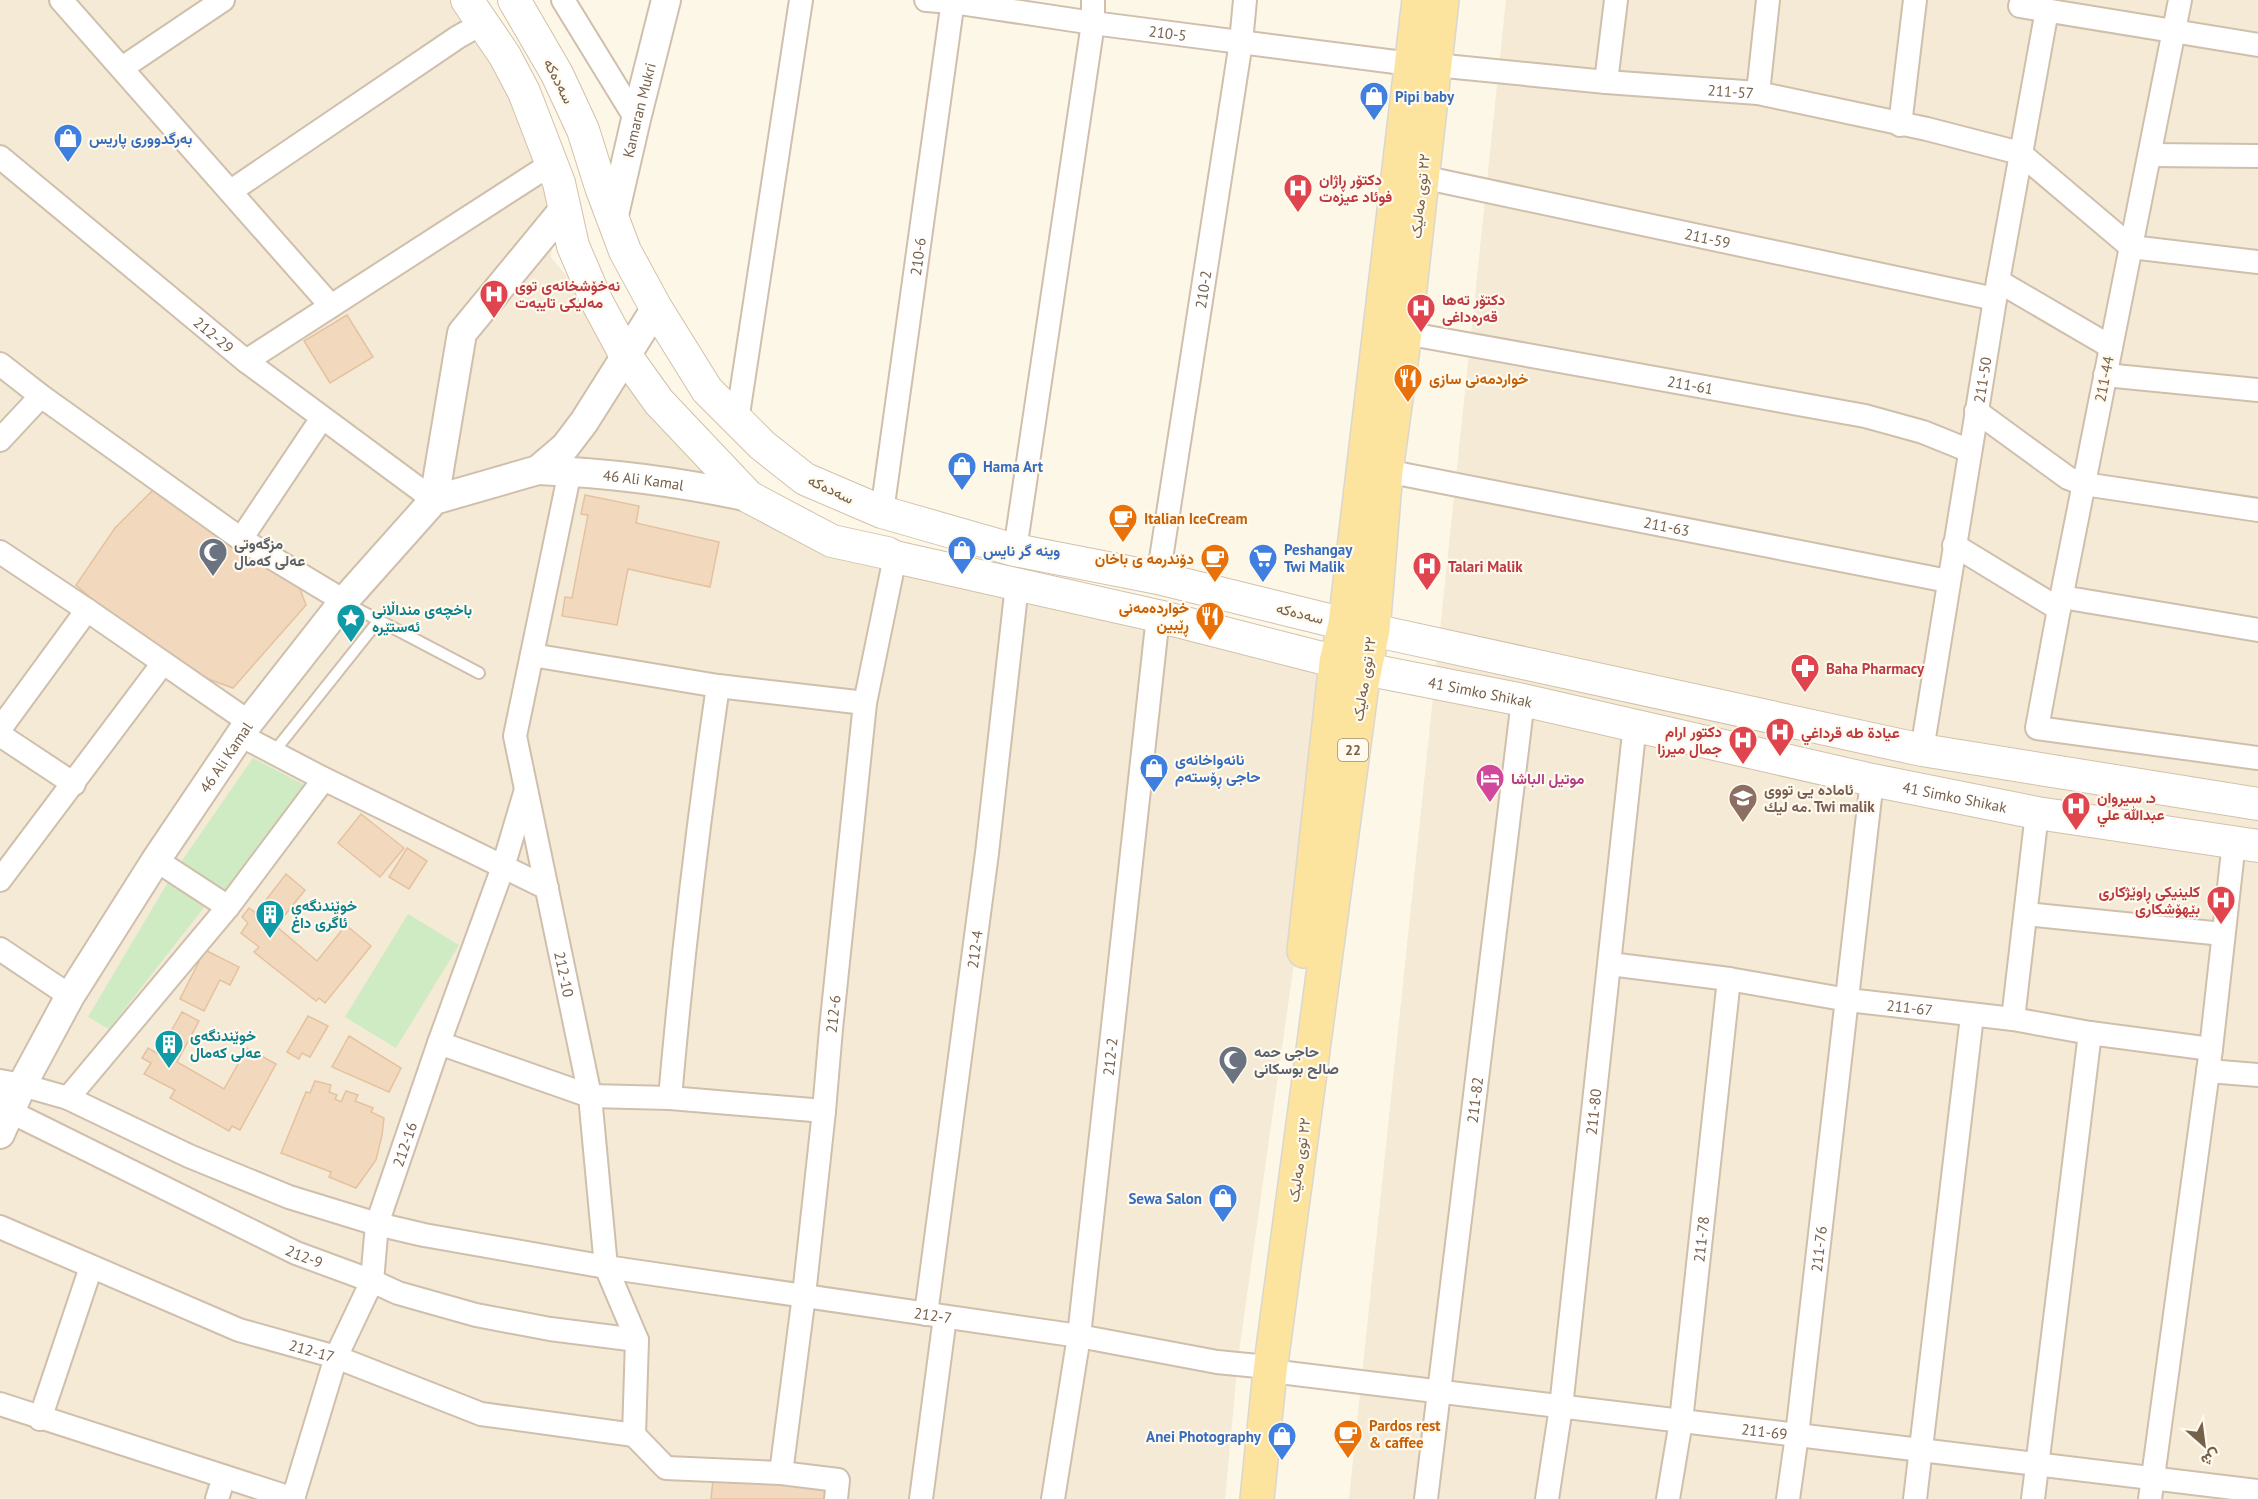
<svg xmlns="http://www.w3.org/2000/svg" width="2258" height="1499" font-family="'PT Sans',Vazirmatn,sans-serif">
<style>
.residential{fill:#f4ead5}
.green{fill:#cfebc4}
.building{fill:#f2d9be;stroke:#e5c29e;stroke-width:1.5}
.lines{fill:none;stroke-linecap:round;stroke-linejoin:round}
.service-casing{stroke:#cfbfac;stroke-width:14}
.minor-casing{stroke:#cfbfac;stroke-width:26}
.tertiary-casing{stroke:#cfbfac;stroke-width:32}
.secondary-casing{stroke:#d2c1a9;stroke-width:34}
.primary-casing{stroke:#dcd6d0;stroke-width:36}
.service{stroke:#fff;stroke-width:10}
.minor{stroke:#fff;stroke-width:22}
.tertiary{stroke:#fff;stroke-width:28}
.secondary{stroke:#fff;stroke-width:32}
.primary{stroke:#fce49f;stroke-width:33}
.labels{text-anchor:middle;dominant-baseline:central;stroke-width:4.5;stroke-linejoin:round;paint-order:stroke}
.shield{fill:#fffaed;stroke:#a08e7b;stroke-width:1.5}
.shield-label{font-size:14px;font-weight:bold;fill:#77604a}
.street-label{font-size:15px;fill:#77604a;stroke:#fffaed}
.shop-label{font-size:15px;font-weight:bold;fill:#366cbe;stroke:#fffaed;text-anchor:start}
.health-label{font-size:15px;font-weight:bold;fill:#be3a42;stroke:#fffaed;text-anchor:start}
.food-label{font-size:15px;font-weight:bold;fill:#c56008;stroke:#fffaed;text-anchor:start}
.worship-label{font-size:15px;font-weight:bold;fill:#5b616d;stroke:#fffaed;text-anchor:start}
.culture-label{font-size:15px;font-weight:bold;fill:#0d838f;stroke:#fffaed;text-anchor:start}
.hotel-label{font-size:15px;font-weight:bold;fill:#b23c85;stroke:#fffaed;text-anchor:start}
.education-label{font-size:15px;font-weight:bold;fill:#785e54;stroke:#fffaed;text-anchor:start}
</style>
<rect width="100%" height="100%" fill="#fdf7e7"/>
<g class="residential">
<path d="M0 0H467L559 183 551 257 749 497 887 553 1336 666 1238 1359 1225 1499H0Z"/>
<path d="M1506 0H2258V1499H1349Z"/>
</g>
<g class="green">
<path d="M253 758 305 785 223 893 181 862Z"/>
<path d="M168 882 205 906 109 1029 88 1017Z"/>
<path d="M408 914 459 945 396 1048 345 1017Z"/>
</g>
<g class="building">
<path d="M347 315 373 357 330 383 304 341Z"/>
<path d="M153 490 300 589 306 605 233 688 200 676 110 614 76 585 115 528Z"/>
<path d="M585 495 639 506 636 523 719 542 710 587 628 569 617 625 562 616 565 597 572 598 588 515 581 514Z"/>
<path d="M361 814 404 848 380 877 338 843Z"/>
<path d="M407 848 427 861 409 889 389 877Z"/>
<path d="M286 874 305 890 276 926 317 961 346 925 371 946 325 1003 319 998 316 1001 254 952 259 947 241 933 248 923 242 917 249 908 256 913Z"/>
<path d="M205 950 239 967 230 985 220 980 204 1011 180 999Z"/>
<path d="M182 1012 199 1021 177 1062 224 1089 247 1048 276 1064 240 1130 232 1126 229 1131 170 1098 175 1090 144 1074 151 1063 142 1058 148 1048 158 1054Z"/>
<path d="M308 1016 328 1026 310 1057 302 1053 299 1059 287 1052Z"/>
<path d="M349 1036 401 1068 389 1092 332 1067Z"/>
<path d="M315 1081 331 1085 329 1092 337 1095 335 1099 341 1102 346 1091 358 1095 355 1101 373 1108 371 1112 384 1118 382 1135 376 1160 356 1188 329 1177 331 1172 281 1153 306 1092 310 1093Z"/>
<path d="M713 1480 828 1487 827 1499H711Z"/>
</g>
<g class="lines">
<g class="service-casing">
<g id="service">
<path d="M344 602 479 673"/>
<path d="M273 753 379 620"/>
</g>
</g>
<g class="minor-casing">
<g id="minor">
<path d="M61 0 331 306"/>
<path d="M563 0 636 119"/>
<path id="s1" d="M926 0 953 2 1093 23 1411 64"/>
<path d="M2022 0 2020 6 2258 45"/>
<path d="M2180 0 2059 609 2037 728 2258 758"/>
<path id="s2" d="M1435 65 1606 82 1758 93 1927 129 2020 153 2131 247 2258 262"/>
<path d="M122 68 223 0"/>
<path d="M1606 82 1616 0"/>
<path d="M1758 93 1768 0"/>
<path d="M1900 125 1915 0"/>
<path d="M2150 155 2258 156"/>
<path id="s3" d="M0 157 246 361 434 500"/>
<path id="s4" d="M1422 177 1995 299"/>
<path d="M231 191 458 37 483 23"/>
<path d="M1998 281 2111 347"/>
<path id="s5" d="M1405 333 1865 416 1923 432 1970 451"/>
<path d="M246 361 551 164"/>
<path d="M0 364 41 396 241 539 344 601"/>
<path d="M2105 375 2258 390"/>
<path d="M1976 411 2068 478 2084 484 2258 510"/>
<path d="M737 421 801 0"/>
<path d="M0 440 41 396"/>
<path id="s6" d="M570 471 515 736 590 1096 606 1267 637 1340 634 1435 666 1468 781 1473 838 1480 836 1499"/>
<path id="s7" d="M1386 471 1948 581"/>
<path id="s8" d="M882 512 953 0"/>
<path d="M241 539 322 418"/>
<path d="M1954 545 2059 609"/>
<path d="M1015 550 1093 23V0"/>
<path d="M0 552 87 610 249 722"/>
<path id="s9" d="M1158 578 1241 42 1245 0"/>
<path d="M2062 597 2258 630"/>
<path d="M532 655 718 686 865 703"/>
<path d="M0 729 87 610"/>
<path d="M0 735 74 784"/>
<path d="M240 735 324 779 547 888"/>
<path id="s10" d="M1922 750 1998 281 2047 10"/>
<path d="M156 860 228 907"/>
<path d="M0 880 163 663"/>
<path d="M2026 914 2223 934"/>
<path d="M0 949 70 996"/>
<path id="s11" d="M1610 964 1729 979 1848 1000 2013 1019 2090 1033 2211 1049"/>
<path d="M2013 1019 2037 813"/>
<path d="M439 1043 590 1096 670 1098 824 1111"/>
<path d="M2208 1071 2258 1075"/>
<path id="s12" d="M0 1081 22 1085 68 1098 189 1156 289 1197 377 1224 424 1235 606 1267 1079 1336 1217 1362 1258 1366"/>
<path id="s13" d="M0 1098 9 1111 296 1253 372 1281 398 1293 476 1315 550 1329 637 1340"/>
<path d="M68 1098 228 907 324 779"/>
<path d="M670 1098C682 960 698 823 718 686"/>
<path id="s14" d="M0 1227 239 1330 336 1357 481 1414 634 1435"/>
<path id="s15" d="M926 1314 987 853 1017 585"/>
<path id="s16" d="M1270 1371 2258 1491"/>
<path d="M0 1404 294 1499"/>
<path d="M40 1419 91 1267"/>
<path id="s17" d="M781 1473 804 1295 824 1111 831 1029 865 703 895 557"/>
<path d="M217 1499 224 1477"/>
<path id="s18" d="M293 1499 336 1357 372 1281 377 1224 439 1043 503 867 525 793"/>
<path d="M921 1499 945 1317"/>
<path id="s19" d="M1053 1499 1079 1336 1158 616"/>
<path id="s20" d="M1426 1499 1523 700"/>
<path id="s21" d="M1547 1499 1561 1407 1635 724"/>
<path id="s22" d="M1668 1499 1681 1421 1729 979"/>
<path id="s23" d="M1788 1499 1797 1435 1872 780"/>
<path d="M1915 1499 1972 1016"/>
<path d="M2033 1499 2090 1033"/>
<path d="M2150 1499 2211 1049 2234 842"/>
</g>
</g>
<g class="tertiary-casing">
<g id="tertiary">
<path id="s24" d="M613 219 636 119 666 0"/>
<path id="s25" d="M538 470C609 473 680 482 749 497"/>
<path d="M434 500 462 333 565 208"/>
<path id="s26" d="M0 1134 22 1085 70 996 156 860 249 722 344 601 434 500 538 470 565 447 584 422 656 308"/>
</g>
</g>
<g class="secondary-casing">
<g id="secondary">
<path id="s27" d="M467 0 505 56 524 92 559 183 573 246 597 302 626 356 659 402 749 497 832 541 887 553 895 557 1158 616 1365 669 1523 700 1872 780 2037 813 2258 846"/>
<path d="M514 0 557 74 583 130 601 187 625 251 656 308 707 390 762 445 805 479 882 512 1015 550 1158 578 1345 624 1922 750 2258 804"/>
</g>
</g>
<g class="primary-casing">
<g id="primary">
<path d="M1304 951 1336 662 1345 624 1419 0"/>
<path d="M1257 1499 1270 1371 1362 684 1373 630 1386 471 1405 333 1442 0"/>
</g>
</g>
<use href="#service" class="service"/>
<use href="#minor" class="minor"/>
<use href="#tertiary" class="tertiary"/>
<use href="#secondary" class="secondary"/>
<use href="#primary" class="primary"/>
</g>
<defs>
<g id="shop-pin" transform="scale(1.5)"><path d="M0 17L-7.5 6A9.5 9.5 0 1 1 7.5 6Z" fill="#3f7fe0" stroke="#fffaed"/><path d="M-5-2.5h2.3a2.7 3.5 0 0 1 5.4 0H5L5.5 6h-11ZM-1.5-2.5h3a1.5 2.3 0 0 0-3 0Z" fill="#fff"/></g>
<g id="hospital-pin" transform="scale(1.5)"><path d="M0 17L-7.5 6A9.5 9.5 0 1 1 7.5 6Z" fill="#e0444e" stroke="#fffaed"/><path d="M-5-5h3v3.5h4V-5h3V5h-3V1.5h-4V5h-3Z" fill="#fff"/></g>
<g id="restaurant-pin" transform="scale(1.5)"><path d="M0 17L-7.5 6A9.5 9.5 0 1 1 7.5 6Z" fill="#e8710a" stroke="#fffaed"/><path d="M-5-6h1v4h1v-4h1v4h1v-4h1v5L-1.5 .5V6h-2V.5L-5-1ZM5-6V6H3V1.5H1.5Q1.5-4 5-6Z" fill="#fff"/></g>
<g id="cafe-pin" transform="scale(1.5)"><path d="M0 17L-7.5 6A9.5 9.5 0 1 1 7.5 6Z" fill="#e8710a" stroke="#fffaed"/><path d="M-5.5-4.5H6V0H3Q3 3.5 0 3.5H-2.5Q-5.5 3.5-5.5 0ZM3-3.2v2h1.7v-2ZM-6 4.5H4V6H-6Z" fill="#fff"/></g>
<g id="mosque-pin" transform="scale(1.5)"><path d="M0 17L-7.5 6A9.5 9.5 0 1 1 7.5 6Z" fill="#6b7280" stroke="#fffaed"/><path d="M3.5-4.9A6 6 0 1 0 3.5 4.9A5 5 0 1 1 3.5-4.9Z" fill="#fff"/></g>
<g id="supermarket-pin" transform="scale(1.5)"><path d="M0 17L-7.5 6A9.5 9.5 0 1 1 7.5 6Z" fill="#3f7fe0" stroke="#fffaed"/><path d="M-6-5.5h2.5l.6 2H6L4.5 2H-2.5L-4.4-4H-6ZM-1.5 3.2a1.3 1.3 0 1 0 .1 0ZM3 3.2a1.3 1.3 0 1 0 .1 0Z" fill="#fff"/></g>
<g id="sight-pin" transform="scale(1.5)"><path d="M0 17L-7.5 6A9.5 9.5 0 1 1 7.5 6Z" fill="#0f9aa8" stroke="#fffaed"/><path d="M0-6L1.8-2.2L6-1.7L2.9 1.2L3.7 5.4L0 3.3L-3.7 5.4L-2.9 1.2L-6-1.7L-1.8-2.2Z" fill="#fff"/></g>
<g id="pharmacy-pin" transform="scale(1.5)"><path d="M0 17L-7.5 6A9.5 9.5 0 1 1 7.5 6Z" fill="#e0444e" stroke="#fffaed"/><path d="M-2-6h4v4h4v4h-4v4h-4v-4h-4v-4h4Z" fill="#fff"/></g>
<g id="hotel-pin" transform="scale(1.5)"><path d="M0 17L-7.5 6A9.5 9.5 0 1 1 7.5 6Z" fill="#d1479c" stroke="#fffaed"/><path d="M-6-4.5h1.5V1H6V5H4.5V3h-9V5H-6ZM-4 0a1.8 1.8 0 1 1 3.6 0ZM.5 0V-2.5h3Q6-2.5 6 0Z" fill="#fff"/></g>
<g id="school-pin" transform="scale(1.5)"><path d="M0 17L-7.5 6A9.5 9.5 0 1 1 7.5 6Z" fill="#8d6e63" stroke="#fffaed"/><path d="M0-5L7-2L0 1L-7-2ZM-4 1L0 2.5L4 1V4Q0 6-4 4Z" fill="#fff"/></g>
<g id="building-pin" transform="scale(1.5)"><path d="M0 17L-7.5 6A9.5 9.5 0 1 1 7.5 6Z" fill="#0f9aa8" stroke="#fffaed"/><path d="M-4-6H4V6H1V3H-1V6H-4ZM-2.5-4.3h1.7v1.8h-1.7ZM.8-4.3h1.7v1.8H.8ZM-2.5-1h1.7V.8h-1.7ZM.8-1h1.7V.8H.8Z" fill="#fff"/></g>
</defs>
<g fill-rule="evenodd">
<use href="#shop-pin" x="1374" y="96"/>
<use href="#shop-pin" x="68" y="138"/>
<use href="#hospital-pin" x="1298" y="188"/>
<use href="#hospital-pin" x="494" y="294"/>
<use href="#hospital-pin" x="1421" y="308"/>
<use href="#restaurant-pin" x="1408" y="378"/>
<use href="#shop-pin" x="962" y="466"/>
<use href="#cafe-pin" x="1123" y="518"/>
<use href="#shop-pin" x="962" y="550"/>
<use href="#mosque-pin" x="213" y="552"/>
<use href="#cafe-pin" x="1215" y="558"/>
<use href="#supermarket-pin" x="1263" y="558"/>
<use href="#hospital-pin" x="1427" y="566"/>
<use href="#restaurant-pin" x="1210" y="616"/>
<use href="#sight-pin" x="351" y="618"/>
<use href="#pharmacy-pin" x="1805" y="668"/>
<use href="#hospital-pin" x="1780" y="732"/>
<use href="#hospital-pin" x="1743" y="740"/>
<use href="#shop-pin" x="1154" y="768"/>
<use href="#hotel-pin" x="1490" y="778"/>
<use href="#school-pin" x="1743" y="798"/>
<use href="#hospital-pin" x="2076" y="806"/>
<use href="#hospital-pin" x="2221" y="900"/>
<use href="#building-pin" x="270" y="914"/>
<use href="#building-pin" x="169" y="1044"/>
<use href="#mosque-pin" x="1233" y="1060"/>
<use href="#shop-pin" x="1223" y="1198"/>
<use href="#cafe-pin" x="1348" y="1434"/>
<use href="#shop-pin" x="1282" y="1436"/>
</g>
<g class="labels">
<rect class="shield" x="1338" y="739" width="30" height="22" rx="4.5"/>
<g class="shield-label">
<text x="1353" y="750">22</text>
</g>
<g class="street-label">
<text stroke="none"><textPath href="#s1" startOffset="244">210-5</textPath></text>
<text transform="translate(559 81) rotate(63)">سەدەکە</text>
<text stroke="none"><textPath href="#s2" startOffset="297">211-57</textPath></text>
<text stroke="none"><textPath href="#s24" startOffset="112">Kamaran Mukri</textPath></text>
<text transform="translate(1420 196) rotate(-84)">٢٢ توی مەلیک</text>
<text stroke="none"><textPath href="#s4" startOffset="292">211-59</textPath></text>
<text stroke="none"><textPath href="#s8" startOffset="258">210-6</textPath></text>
<text stroke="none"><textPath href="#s9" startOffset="292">210-2</textPath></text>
<text stroke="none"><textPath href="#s3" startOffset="278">212-29</textPath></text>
<text transform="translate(2104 379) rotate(-79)">211-44</text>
<text stroke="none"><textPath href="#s10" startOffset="375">211-50</textPath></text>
<text stroke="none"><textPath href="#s5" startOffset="290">211-61</textPath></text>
<text stroke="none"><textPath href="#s25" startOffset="106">46 Ali Kamal</textPath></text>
<text transform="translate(831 489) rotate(25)">سەدەکە</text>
<text stroke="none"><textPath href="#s7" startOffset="286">211-63</textPath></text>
<text transform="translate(1300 613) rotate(14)">سەدەکە</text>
<text transform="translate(1364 679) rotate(-81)">٢٢ توی مەلیک</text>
<text stroke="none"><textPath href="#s27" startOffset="1340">41 Simko Shikak</textPath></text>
<text stroke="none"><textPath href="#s26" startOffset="440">46 Ali Kamal</textPath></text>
<text stroke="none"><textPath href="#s27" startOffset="1826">41 Simko Shikak</textPath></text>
<text stroke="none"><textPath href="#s15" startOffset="368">212-4</textPath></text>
<text stroke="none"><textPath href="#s6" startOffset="514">212-10</textPath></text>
<text stroke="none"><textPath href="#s11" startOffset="303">211-67</textPath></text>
<text stroke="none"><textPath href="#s17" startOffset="462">212-6</textPath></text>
<text stroke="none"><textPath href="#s19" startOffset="446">212-2</textPath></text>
<text stroke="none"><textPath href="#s20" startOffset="402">211-82</textPath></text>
<text stroke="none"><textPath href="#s21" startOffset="390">211-80</textPath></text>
<text stroke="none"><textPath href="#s18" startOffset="374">212-16</textPath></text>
<text transform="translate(1299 1160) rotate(-82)">٢٢ توی مەلیک</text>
<text stroke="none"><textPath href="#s22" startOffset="262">211-78</textPath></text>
<text stroke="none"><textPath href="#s23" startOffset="252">211-76</textPath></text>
<text stroke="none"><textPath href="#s13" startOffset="345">212-9</textPath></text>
<text stroke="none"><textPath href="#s12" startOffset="968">212-7</textPath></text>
<text stroke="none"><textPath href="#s14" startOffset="336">212-17</textPath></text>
<text stroke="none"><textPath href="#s16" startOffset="498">211-69</textPath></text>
</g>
<g class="shop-label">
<text x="1395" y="96">Pipi baby</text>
<text x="89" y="138">بەرگدووری پاریس</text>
<text x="983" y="466">Hama Art</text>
<text x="1284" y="549">Peshangay<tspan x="1284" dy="17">Twi Malik</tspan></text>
<text x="983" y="550">وینه گر نایس</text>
<text x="1175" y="759">نانە‌واخانە‌ی<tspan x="1175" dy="17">حاجی ڕۆستە‌م</tspan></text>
<text x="1202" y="1198" text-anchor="end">Sewa Salon</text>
<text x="1261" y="1436" text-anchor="end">Anei Photography</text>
</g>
<g class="health-label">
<text x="1319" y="179">دکتۆر ڕاژان<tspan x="1319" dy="17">فوئاد عیزەت</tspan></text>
<text x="515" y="285">نەخۆشخانەی توی<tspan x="515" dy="17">مەلیكی تایبەت</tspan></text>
<text x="1442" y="299">دکتۆر تەها<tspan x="1442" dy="17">قەرەداغی</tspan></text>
<text x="1448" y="566">Talari Malik</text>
<text x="1826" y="668">Baha Pharmacy</text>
<text x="1722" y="731" text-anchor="end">دكتور ارام<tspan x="1722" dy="17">جمال ميرزا</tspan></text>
<text x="1801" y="732">عيادة طه قرداغي</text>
<text x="2097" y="797">د. سيروان<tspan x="2097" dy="17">عبدالله علي</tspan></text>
<text x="2200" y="891" text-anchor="end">کلینیکی ڕاوێژکاری<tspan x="2200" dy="17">بێهۆشکاری</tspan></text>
</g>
<g class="food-label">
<text x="1429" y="378">خواردمەنی سازی</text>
<text x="1144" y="518">Italian IceCream</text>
<text x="1194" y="558" text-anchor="end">دۆندرمە ی باخان</text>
<text x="1189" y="607" text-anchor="end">خواردە‌مە‌نی<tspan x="1189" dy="17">ڕێبین</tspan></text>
<text x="1369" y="1425">Pardos rest<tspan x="1369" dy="17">&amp; caffee</tspan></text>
</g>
<g class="worship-label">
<text x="234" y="543">مزگەوتی<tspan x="234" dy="17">عەلی کەمال</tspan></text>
<text x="1254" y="1051">حاجی حمه<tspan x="1254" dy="17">صالح بوسکانی</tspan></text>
</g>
<g class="culture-label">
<text x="372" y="609">باخچەی منداڵانی<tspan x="372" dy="17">ئەستێرە</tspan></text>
<text x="291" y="905">خوێندنگەی<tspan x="291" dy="17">ئاگری داغ</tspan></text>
<text x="190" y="1035">خوێندنگەی<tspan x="190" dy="17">عەلی کەمال</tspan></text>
</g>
<g class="hotel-label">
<text x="1511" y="778">موتيل الباشا</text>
</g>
<g class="education-label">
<text x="1764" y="789">ئاماده يى تووى<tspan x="1764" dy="17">مه ليك. Twi malik</tspan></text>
</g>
</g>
<g transform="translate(2204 1445) rotate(152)" stroke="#fffaed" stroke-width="4.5" paint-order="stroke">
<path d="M0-4.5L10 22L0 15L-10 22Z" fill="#77604a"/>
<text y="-9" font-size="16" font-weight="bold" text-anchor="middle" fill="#77604a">ش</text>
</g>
</svg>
